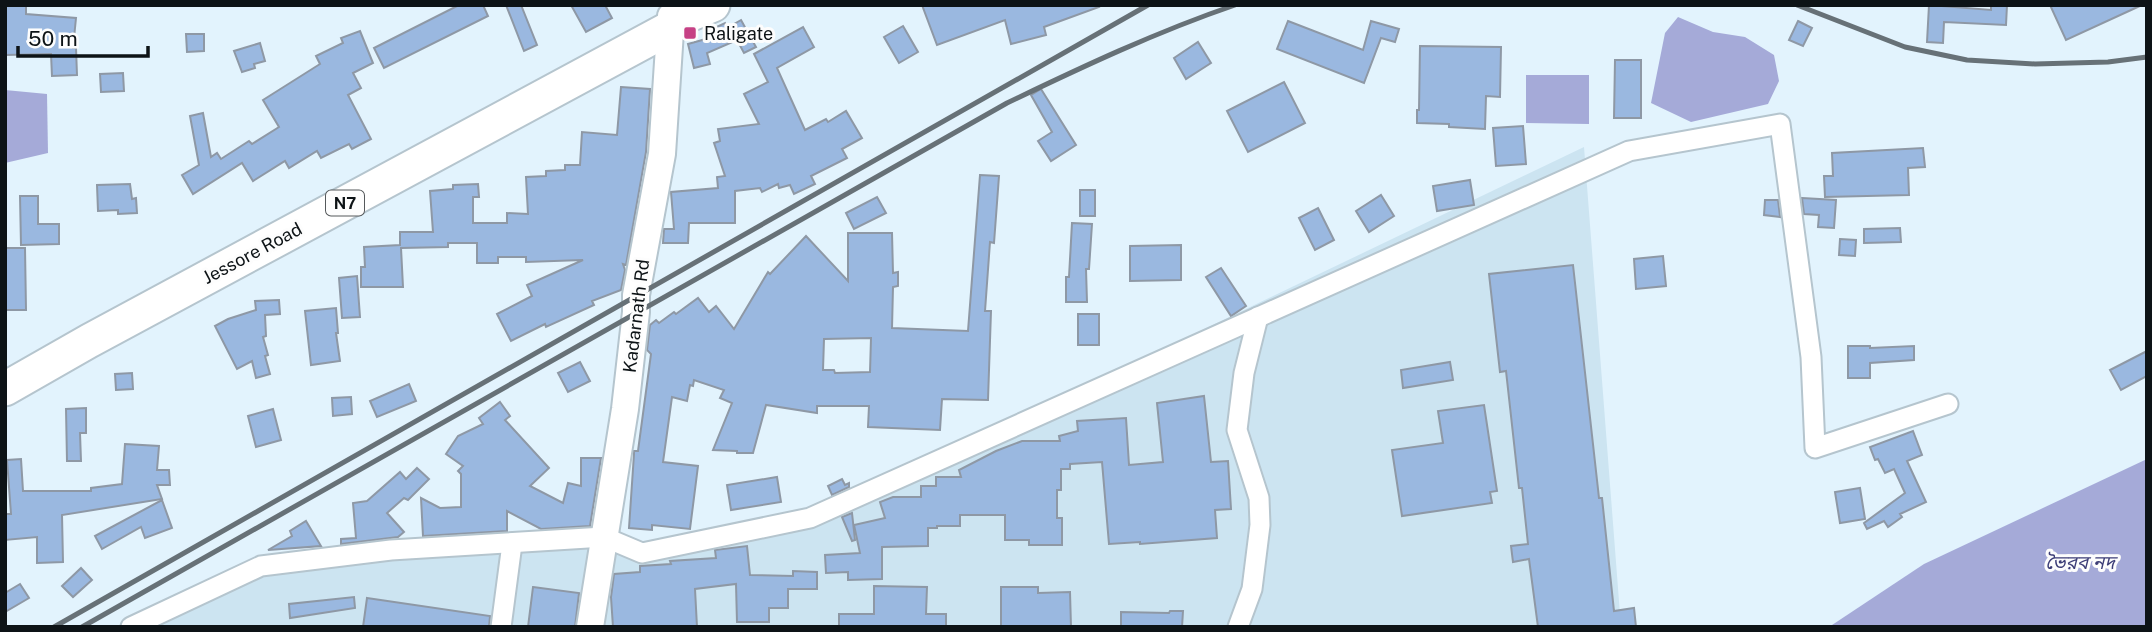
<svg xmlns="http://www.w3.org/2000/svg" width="2152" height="632" font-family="'Public Sans','Noto Sans Bengali',sans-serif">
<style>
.built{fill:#cce4f1}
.water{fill:#a5aad8}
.building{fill:#9ab8e0;stroke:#8e98a5;stroke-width:2;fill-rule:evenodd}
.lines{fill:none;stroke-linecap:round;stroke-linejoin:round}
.street-casing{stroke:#b5c5ce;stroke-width:23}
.secondary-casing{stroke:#b5c5ce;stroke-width:30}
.highway-casing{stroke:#b5c5ce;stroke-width:37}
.street{stroke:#fff;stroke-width:19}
.secondary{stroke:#fff;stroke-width:26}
.highway{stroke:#fff;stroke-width:33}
.rail{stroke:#677177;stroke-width:5}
.poi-dot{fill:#c64185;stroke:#fdfdfd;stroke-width:2.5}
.labels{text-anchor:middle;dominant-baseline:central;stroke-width:6;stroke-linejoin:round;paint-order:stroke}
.shield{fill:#fdfdfd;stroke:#55595b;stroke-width:2}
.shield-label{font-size:16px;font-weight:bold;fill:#0d1316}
.poi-label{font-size:18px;fill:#0d1316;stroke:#fdfdfd;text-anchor:start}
.street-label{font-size:18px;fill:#0d1316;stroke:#fdfdfd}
.water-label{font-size:19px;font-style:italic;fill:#3c3d77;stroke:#fdfdfd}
</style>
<rect width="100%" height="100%" fill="#e2f3fd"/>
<path class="built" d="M1584 147 1621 627H138L289 562 512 544 642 553 810 518Z"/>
<g class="water">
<path d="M1678 17 1713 32 1745 37 1774 55 1779 81 1768 104 1691 122 1651 103 1665 33Z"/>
<path d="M1526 75H1589V124L1526 123Z"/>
<path d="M5 90 47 94 48 153 5 163Z"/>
<path d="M2147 459V627H1829L1924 564Z"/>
</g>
<g class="building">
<path d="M5 5H26V14L76 18 73 48H76L77 75 52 76 51 54 5 55Z"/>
<path d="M459 5H483L488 16 384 68 374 48Z"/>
<path d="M506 5H521L537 45 524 51Z"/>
<path d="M571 5H605L612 18 586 32Z"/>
<path d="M922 5H1098L1099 7 1044 27 1046 35 1011 44 1005 20 937 45Z"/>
<path d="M1929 5 1991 10V5H2007L2006 25 1944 22 1943 43 1927 42Z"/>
<path d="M2050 5H2142L2066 40Z"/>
<path d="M741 20 756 47 744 53 737 40 707 53 710 64 694 68 688 44 713 37 710 30 725 23 727 28Z"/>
<path d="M1288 21 1363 50 1371 21 1399 29 1395 42 1381 38 1364 83 1277 49Z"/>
<path d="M1798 21 1812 28 1803 46 1789 40Z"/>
<path d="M903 26 918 52 899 63 884 37Z"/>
<path d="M803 27 814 47 777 68 805 130 826 119 828 122 846 111 862 138 842 149 847 158 811 176 815 184 794 194 790 185 779 188 778 184 762 192 760 188 735 191V223H689L688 243H663L664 229H674L671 192 718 188 717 177 725 176 714 143 720 141 718 129 759 124 744 94 768 82 754 54Z"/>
<path d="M360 31 373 63 353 73 361 88 348 95 371 139 352 149 349 144 321 158 317 151 289 168 285 161 253 181 242 163 193 194 182 175 199 165 190 116 203 113 211 157 217 153 221 159 249 141 252 144 279 127 263 100 320 64 316 56 343 43 341 38Z"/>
<path d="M186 34H204V51L187 52Z"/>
<path d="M1198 42 1211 63 1186 79 1174 58Z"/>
<path d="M260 43 265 61 254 64 255 68 242 72 234 51Z"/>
<path d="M1420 46 1501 47 1500 97 1486 96 1485 129 1449 127V124L1417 123V110H1419Z"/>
<path d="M1615 60H1641V118H1614Z"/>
<path d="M123 73 124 91 101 92 100 74Z"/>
<path d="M1284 82 1305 123 1248 152 1227 111Z"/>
<path d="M621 87 650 89 646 152 626 265 623 264 625 270 621 290 592 301 594 305 546 327 545 324 511 341 497 314 532 296 527 285 583 260 526 262V257H498V263H477V243H448V247L401 248 403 287H361V267H365L364 247 400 245V232H433L430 191 453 189V185L478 184 479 197H473V223H507V213L528 214 526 177 546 176V171L565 170V165H580L582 132 617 135Z"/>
<path d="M1041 89 1076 145 1051 161 1038 141 1052 132 1031 95Z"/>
<path d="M1523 126 1526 164 1496 166 1493 128Z"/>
<path d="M1923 148 1925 167 1908 168 1909 195 1825 197 1824 176H1833L1832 153Z"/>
<path d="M980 175 999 176 994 243 990 242 985 311H991L988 400 942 399 940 430 868 427 869 406H817V413L766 405 753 453H737V451L713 450 732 403 720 398 724 390 694 380 693 386 690 385 687 401 672 397 663 462 698 466 690 529 652 525V530L629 528 634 454V451H638L651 354 647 350 650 325 656 320 659 323 674 312 676 314 698 298 709 312 716 306 734 329 768 272 770 274 806 236 848 281V233H892L893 273 898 272V286L893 287 892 328 968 331ZM871 338 870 372 835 373 834 370H823L824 339Z"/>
<path d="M1470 180 1474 205 1437 211 1433 186Z"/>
<path d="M130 184 132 199 136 198 137 213 118 214V210L98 211 97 185Z"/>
<rect x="1080" y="190" width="15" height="26"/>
<path d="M1381 195 1394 216 1369 232 1356 211Z"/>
<path d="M20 196H38V224H59V244L21 245Z"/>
<path d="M877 197 886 213 854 229 846 213Z"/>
<path d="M1802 198 1836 200 1834 228 1818 227 1819 215 1804 214Z"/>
<path d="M1765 200H1778L1780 217 1764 215Z"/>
<path d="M1318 208 1334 240 1315 250 1299 218Z"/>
<path d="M1072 223 1092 224 1089 269H1086L1087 302H1066V277H1069Z"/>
<path d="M1900 228 1901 242 1864 243V229Z"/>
<path d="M1840 239 1856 240 1855 256 1839 255Z"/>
<path d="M1181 245V280L1130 281V246Z"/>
<path d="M5 248H25L26 310H5Z"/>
<path d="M1663 256 1666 286 1636 289 1634 259Z"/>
<path d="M1573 265 1599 498H1602L1614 611 1634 608 1636 627H1538L1529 559 1513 562 1511 546 1528 544 1522 488H1519L1506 371 1500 372 1489 274Z"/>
<path d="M1221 268 1246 306 1231 316 1206 277Z"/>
<path d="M357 276 360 317 342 318 339 278Z"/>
<path d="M279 300 280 314 265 315 266 336 263 337 268 355 265 356 270 374 256 378 252 361 237 369 215 326 228 319 256 310 255 301Z"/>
<path d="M336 308 338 333H336L340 361 311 365 305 311Z"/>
<rect x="1078" y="314" width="21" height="31"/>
<path d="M1848 346H1870V348L1914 346V360L1870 363V378H1848Z"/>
<path d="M2147 351V376L2121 390 2110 370Z"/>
<path d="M580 362 590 381 568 392 558 373Z"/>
<path d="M1450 362 1453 380 1403 388 1401 370Z"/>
<path d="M132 373 133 389 116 390 115 374Z"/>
<path d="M409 384 416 401 377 417 370 401Z"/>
<path d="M1204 396 1211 462 1228 461 1231 509 1215 510 1217 538 1140 544V542L1109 544 1102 462 1070 464V469H1061V490H1057V518H1062V545H1029V540H1005V515H960V526H937V528H928V546L882 547V579L848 580V572L826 573 825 555 860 553 854 525 885 518 880 502 893 497H921V486H936V477H961L959 470 996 451 1022 441H1060L1059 436 1078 431 1077 421 1126 418 1129 465 1163 462 1157 403Z"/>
<path d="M351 397 352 414 333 416 332 398Z"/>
<path d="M500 402 510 416 505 420 549 468 530 486 563 503 568 483 581 486V458H601L590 526 541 529 507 511V531L423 536 421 498 440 508 461 507V474L458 471 463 466 446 454 458 436 483 424 479 418Z"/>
<path d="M1484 405 1497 491 1490 492 1492 503 1402 516 1392 450 1443 443 1438 411Z"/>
<path d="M86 408V433H80L81 461H67L66 409Z"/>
<path d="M273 409 281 440 256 447 248 416Z"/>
<path d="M1913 431 1922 455 1907 461 1926 502 1900 514 1902 517 1888 527 1884 521 1867 529 1864 523 1905 493 1894 469 1885 473 1878 459 1875 460 1870 447Z"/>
<path d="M125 444 159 446 157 470H169L170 485H157L162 499 62 515 63 562 37 563V537L5 540V514H11L7 460 21 459 23 491H91V488L122 484Z"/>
<path d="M417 468 429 479 408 500 404 498 387 513 404 532 398 537 341 544V539L356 538 353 503 367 501 400 472 406 479Z"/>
<path d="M777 477 781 502 731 510 727 485Z"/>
<path d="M842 479 845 485 849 483V487L832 495 828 486Z"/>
<path d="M1860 488 1865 519 1840 523 1835 492Z"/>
<path d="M162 500 172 528 145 538 141 527 102 549 95 536Z"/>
<path d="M852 513 855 540 852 541 842 517Z"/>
<path d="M306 521 321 546 268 550 292 536 290 531Z"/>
<path d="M747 546 750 575 793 576V571L817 572V589H788V608H769V622H737L736 584 695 589 697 627H613L611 597 614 574 640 572V566L671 564 670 561 716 558 715 550Z"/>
<path d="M81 568 92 580 73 597 62 586Z"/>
<path d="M20 584 29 598 5 612V593Z"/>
<path d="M874 586 927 587 926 614H946V627H839V614H874Z"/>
<path d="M533 587 579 593 575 627H528Z"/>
<path d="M1001 587H1038V593L1070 592 1071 627H1001Z"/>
<path d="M354 597 355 608 290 618 289 604Z"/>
<path d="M367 598 490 616 489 627H363Z"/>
<path d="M1170 611H1183L1182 627H1121V612L1169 613Z"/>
</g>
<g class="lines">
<g class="street-casing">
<g id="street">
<path d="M131 627 261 566 391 550 604 537 642 553 810 518 1629 151 1780 124 1811 357 1815 448 1948 404"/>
<path d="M501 627 512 544"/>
<path d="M1238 627 1252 589 1260 525 1259 498 1237 430 1244 373 1258 317"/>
</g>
</g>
<g class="secondary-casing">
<path id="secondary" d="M590 627 625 409 636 312V295L662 154 671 16"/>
</g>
<g class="highway-casing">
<path id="highway" d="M5 389 89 341 670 28 684 17 713 5"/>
</g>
<use href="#street" class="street"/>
<use href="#secondary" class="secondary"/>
<use href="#highway" class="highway"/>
<g class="rail">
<path d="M1797 5 1905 47 1967 60 2035 64 2108 62 2147 57"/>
<path d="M54 627 1148 5"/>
<path d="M82 627 1007 103C1082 67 1156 32 1235 5"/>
</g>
</g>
<rect class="poi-dot" x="683" y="26" width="14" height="14" rx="3.5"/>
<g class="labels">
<rect class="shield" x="326" y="190.5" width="38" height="25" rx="5"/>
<g class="shield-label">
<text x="345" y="203">N7</text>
</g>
<g class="poi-label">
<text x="704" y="33">Raligate</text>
</g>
<g class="street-label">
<text transform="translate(252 253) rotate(-28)">Jessore Road</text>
<text transform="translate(636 316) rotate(-83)">Kadarnath Rd</text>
</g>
<g class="water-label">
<text x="2080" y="562">ভৈরব নদ</text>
</g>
</g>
<rect width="2152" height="632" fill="none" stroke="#0d1316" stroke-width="14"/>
<path d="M18 46v10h130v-10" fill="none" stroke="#0d1316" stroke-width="3.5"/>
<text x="28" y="46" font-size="21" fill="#0d1316" stroke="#fdfdfd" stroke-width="5" paint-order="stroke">50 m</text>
</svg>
